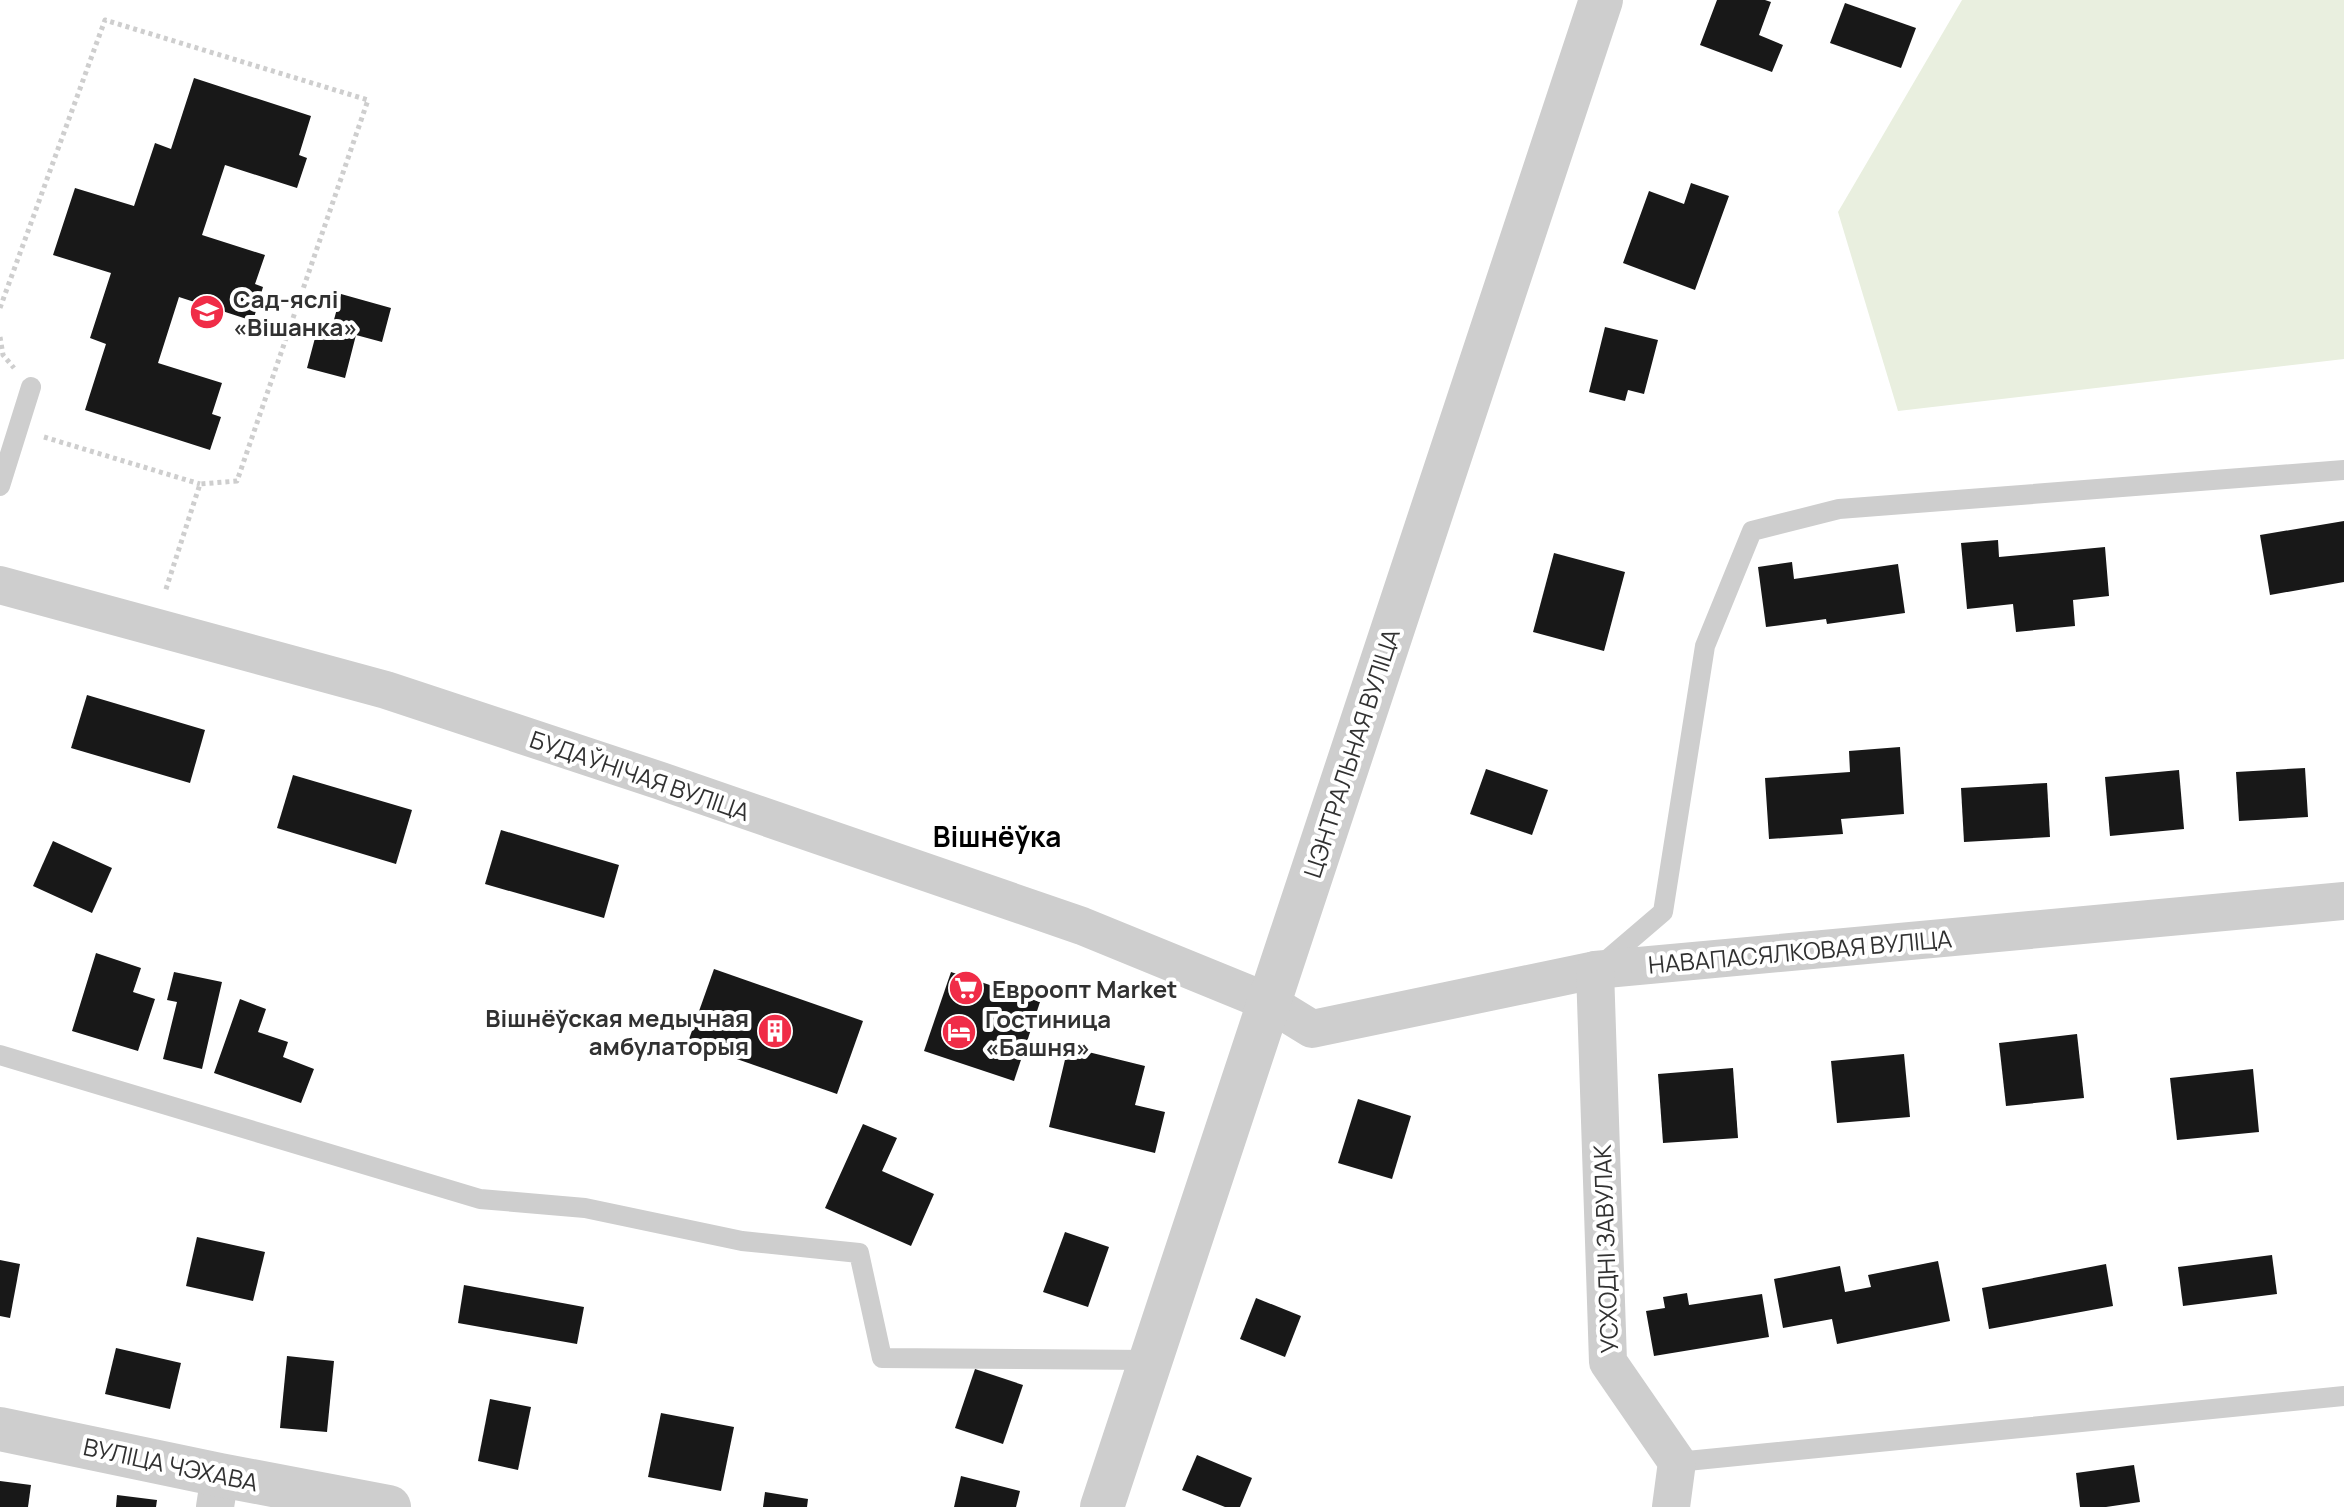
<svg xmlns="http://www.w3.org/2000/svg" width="2344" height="1507" font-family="Manrope,sans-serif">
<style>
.green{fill:#e9efdf}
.building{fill:#181818}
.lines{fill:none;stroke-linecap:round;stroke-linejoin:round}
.path{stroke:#cecece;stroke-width:5;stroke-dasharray:4 4;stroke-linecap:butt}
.service{stroke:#cecece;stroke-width:20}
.minor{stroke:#cecece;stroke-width:38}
.tertiary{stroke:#cecece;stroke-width:44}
.labels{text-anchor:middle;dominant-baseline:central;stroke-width:8;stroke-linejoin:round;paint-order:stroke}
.poi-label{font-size:24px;font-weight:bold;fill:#313131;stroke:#fff;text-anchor:start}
.street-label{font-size:24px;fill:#313131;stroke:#fff}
.quarter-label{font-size:28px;font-weight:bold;fill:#000;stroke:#fff}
</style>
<rect width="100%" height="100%" fill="#fff"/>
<path class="green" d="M1962 0H2344V359L1898 411 1838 212Z"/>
<g class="building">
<path d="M1717 0H1765L1771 2 1759 35 1783 45 1772 72 1700 45Z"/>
<path d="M1845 3 1916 28 1901 68 1830 43Z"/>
<path d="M194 78 311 116 299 155 307 158 297 188 225 165 202 235 265 255 255 284 263 287 253 321 179 297 158 363 222 383 212 414 221 417 210 450 85 410 106 344 90 338 111 273 53 255 75 188 134 206 155 143 171 149Z"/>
<path d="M1691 183 1729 196 1695 290 1623 263 1649 191 1684 204Z"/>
<path d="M341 294 391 308 382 342 356 335 345 378 307 368 319 323 332 327Z"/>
<path d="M1605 327 1658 340 1644 394 1628 390 1625 401 1589 392Z"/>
<path d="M2344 521V582L2270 595 2260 535Z"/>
<path d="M1998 540 1999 557 2105 547 2109 596 2073 600 2075 626 2016 632 2013 604 1967 609 1961 543Z"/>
<path d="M1554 553 1625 572 1604 651 1533 632Z"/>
<path d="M1792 562 1794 579 1898 564 1905 613 1827 624 1826 619 1766 627 1758 567Z"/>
<path d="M87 695 205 730 190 783 71 748Z"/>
<path d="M1900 747 1904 814 1841 819 1843 834 1769 839 1765 778 1850 772 1849 751Z"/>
<path d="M2305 768 2308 817 2239 821 2236 772Z"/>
<path d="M1486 769 1548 790 1532 835 1470 814Z"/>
<path d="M2179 770 2184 829 2110 836 2105 777Z"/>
<path d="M293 775 412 810 396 864 277 828Z"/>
<path d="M2047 783 2050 837 1964 842 1961 788Z"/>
<path d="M501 830 619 865 604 918 485 884Z"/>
<path d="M53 841 112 868 92 913 33 886Z"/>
<path d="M96 953 141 968 133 992 155 999 138 1051 72 1031Z"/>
<path d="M714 969 863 1021 837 1094 688 1042Z"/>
<path d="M174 972 222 982 202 1069 163 1059 177 1002 167 1000Z"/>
<path d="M951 972 1040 1002 1014 1081 924 1051Z"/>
<path d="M240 999 266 1009 258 1032 288 1042 283 1057 314 1069 301 1103 214 1073Z"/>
<path d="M2077 1034 2084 1098 2006 1106 1999 1043Z"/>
<path d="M1068 1047 1145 1066 1135 1105 1165 1112 1155 1153 1049 1127Z"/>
<path d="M1904 1054 1910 1117 1837 1123 1831 1061Z"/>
<path d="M1733 1068 1738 1138 1663 1143 1658 1074Z"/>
<path d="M2253 1069 2259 1132 2177 1140 2170 1078Z"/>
<path d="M1358 1099 1411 1116 1392 1179 1338 1163Z"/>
<path d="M863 1124 897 1138 882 1171 934 1194 911 1246 825 1208Z"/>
<path d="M1065 1232 1109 1247 1088 1307 1043 1292Z"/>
<path d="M197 1237 265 1252 253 1301 186 1286Z"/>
<path d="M2272 1255 2277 1294 2183 1306 2178 1267Z"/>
<path d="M0 1260 20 1264 10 1318 0 1316Z"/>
<path d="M1938 1261 1950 1321 1837 1344 1832 1319 1783 1328 1774 1279 1840 1266 1845 1292 1871 1287 1868 1275Z"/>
<path d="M2106 1264 2113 1306 1989 1329 1982 1288Z"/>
<path d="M464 1285 584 1307 577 1344 458 1323Z"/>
<path d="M1687 1293 1689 1305 1762 1294 1769 1337 1654 1356 1646 1311 1665 1308 1663 1297Z"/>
<path d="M1256 1298 1301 1316 1285 1357 1240 1339Z"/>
<path d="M116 1348 181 1363 170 1409 105 1394Z"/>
<path d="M287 1356 334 1361 327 1432 280 1428Z"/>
<path d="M975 1369 1023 1385 1003 1444 955 1428Z"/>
<path d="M490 1399 531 1407 518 1470 478 1461Z"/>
<path d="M661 1413 734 1427 721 1491 648 1477Z"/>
<path d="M1197 1455 1252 1478 1240 1507H1225L1182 1490Z"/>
<path d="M2134 1465 2140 1502 2106 1507H2080L2076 1473Z"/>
<path d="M961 1476 1020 1491 1016 1507H954Z"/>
<path d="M0 1481 31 1485 28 1507H0Z"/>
<path d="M765 1492 808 1499 807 1507H763Z"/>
<path d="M117 1495 157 1500 156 1507H116Z"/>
</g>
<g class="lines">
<g class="path">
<path d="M0 308 105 20 368 100 237 481 200 484 165 592"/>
<path d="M0 337 3 355 14 368"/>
<path d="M44 437 200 484"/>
</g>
<g class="service">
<path d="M0 486 31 387"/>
<path d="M1601 965 1663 912 1705 646 1752 531 1839 509 2344 470"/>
<path d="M0 1055 480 1199 585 1208 742 1241 859 1253 882 1358 1151 1360"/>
<path d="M1677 1462 2344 1396"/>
</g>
<g class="minor">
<path d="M0 585 386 690 661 781 1082 926 1268 1002 1312 1029 1595 970 2344 901"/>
<path d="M1595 970 1608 1362 1677 1462 1671 1507"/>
<path d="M215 1507 220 1475"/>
</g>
<g class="tertiary">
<path d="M0 1429 220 1475 389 1507"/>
<path d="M1102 1507 1601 0"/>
</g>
</g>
<defs>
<g id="school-disc" transform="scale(1.8)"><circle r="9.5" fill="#f02c47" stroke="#fff"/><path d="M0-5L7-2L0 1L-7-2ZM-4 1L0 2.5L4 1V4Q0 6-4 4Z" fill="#fff"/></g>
<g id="supermarket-disc" transform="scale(1.8)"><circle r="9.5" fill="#f02c47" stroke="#fff"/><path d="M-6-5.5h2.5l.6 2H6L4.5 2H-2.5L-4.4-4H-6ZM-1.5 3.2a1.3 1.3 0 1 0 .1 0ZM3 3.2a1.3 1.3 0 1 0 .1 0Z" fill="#fff"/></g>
<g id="building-disc" transform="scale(1.8)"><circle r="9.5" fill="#f02c47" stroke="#fff"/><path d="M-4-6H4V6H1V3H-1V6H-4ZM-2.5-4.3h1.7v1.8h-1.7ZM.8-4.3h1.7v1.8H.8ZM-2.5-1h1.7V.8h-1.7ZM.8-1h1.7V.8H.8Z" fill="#fff"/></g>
<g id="hotel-disc" transform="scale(1.8)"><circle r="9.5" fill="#f02c47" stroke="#fff"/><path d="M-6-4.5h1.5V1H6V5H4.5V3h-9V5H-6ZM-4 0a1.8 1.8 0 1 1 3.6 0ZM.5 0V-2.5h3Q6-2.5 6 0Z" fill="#fff"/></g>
</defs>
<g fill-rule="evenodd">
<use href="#school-disc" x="207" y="312"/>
<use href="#supermarket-disc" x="966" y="988"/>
<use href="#building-disc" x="775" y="1031"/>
<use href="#hotel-disc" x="959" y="1032"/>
</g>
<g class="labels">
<g class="poi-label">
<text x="233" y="298">Сад-яслі<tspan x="233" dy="28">«Вішанка»</tspan></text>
<text x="992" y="988">Евроопт Market</text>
<text x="749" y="1017" text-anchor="end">Вішнёўская медычная<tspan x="749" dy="28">амбулаторыя</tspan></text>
<text x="985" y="1018">Гостиница<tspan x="985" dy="28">«Башня»</tspan></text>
</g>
<g class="street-label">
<text transform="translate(1351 753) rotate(-72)">ЦЭНТРАЛЬНАЯ ВУЛІЦА</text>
<text transform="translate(640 775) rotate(19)">БУДАЎНІЧАЯ ВУЛІЦА</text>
<text transform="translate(1800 951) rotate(-5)">НАВАПАСЯЛКОВАЯ ВУЛІЦА</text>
<text transform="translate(1605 1249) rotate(-92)">УСХОДНІ ЗАВУЛАК</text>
<text transform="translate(171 1464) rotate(12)">ВУЛІЦА ЧЭХАВА</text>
</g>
<g class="quarter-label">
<text x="997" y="836">Вішнёўка</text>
</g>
</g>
</svg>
